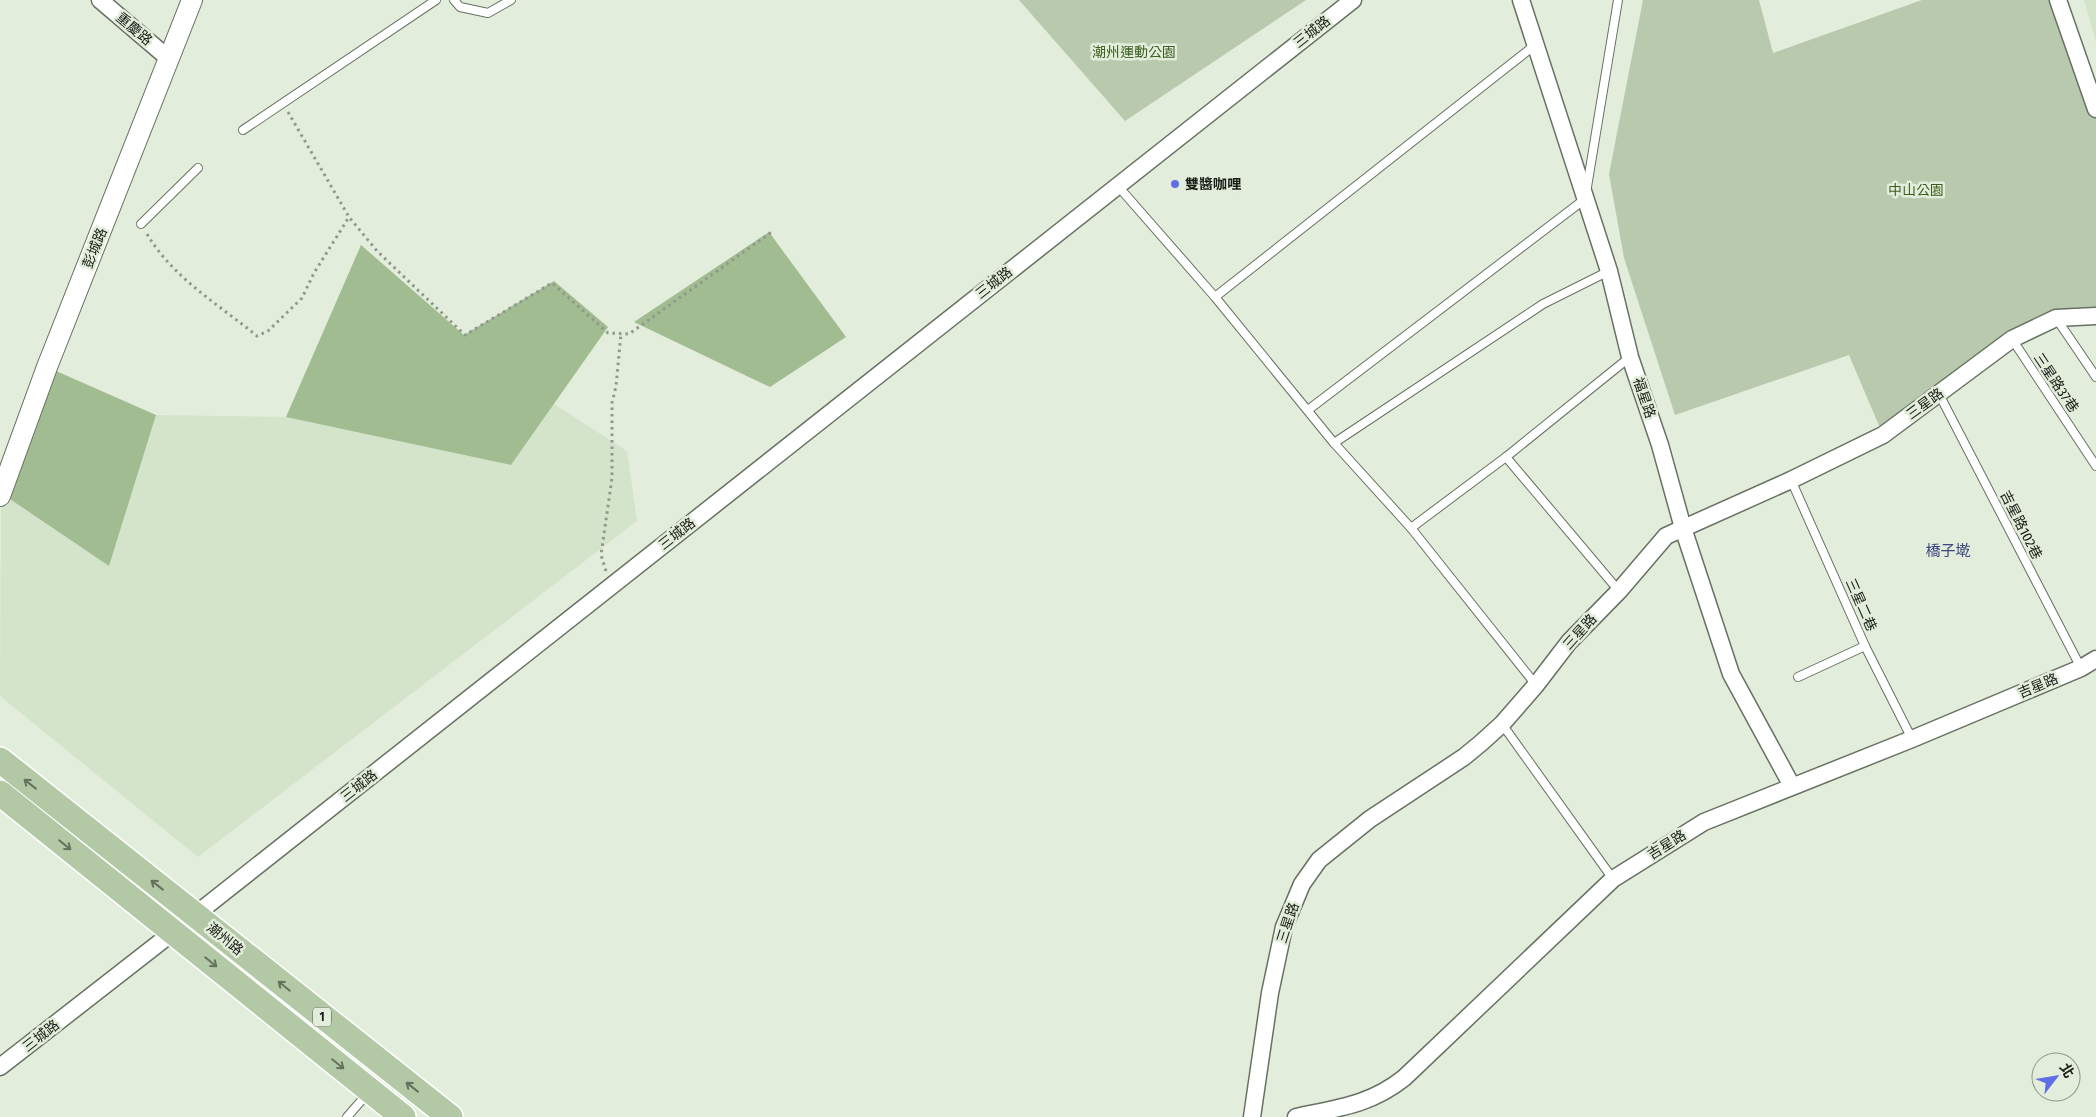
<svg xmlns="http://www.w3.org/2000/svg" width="2096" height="1117" font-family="'Fira Sans Condensed','Noto Sans TC',sans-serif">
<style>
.built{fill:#d4e4cb}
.green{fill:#b8c9ad}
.water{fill:#a1bc90}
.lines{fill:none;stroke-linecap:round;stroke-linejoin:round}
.service-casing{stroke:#677161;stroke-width:10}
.minor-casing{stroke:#677161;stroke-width:19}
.tertiary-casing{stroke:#677161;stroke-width:22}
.primary-casing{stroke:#fff;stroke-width:28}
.path{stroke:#90988b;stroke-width:3;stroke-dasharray:2.5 4;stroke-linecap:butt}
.service{stroke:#fff;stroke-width:8}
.minor{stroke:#fff;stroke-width:16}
.tertiary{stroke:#fff;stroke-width:20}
.primary{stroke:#b3c8a5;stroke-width:25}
.oneway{stroke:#66725d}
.poi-dot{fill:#5f6ee5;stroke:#e2eddb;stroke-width:2}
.labels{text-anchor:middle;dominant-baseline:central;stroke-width:5;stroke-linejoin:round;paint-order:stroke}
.shield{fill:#e2eddb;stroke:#555b50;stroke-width:1}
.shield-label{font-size:12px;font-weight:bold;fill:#181c15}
.street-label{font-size:14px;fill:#181c15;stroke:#e2eddb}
.park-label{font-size:14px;fill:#3b5d1f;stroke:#e2eddb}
.poi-label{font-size:14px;font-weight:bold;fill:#181c15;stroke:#e2eddb;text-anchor:start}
.neighbourhood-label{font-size:15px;fill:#3c4681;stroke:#e2eddb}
</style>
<rect width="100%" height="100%" fill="#e2eddb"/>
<g class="built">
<path d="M2084 0H2096V42Z"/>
<path d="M554 404 627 451 637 521 198 857 0 696 1 493 109 566 156 415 286 417 511 465Z"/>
</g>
<g class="green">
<path d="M1019 0H1306L1125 121Z"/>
<path d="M1643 0H1759L1773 53 1922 0H2066L2096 93V316L2056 318 1883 435 1849 355 1675 415 1624 258 1609 174Z"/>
</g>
<g class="water">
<path d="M769 232 846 337 770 387 634 322Z"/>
<path d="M361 245 464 335 554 281 608 327 511 465 286 417Z"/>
<path d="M47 367 156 415 109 566 1 493Z"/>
</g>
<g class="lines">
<g class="service-casing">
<g id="service">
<path d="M454 0 460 7 488 13 511 0"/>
<path d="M243 130 436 0"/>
<path d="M1117 185 1215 297 1334 443 1411 528 1536 685"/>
<path d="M141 224 198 168"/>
<path d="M1215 297 1535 45"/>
<path d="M2056 318 2096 377"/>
<path d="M2012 339 2096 466"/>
<path d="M1939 394 2081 668"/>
<path d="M1308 410 1585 199 1618 0"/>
<path d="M1334 443 1543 304 1609 271"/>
<path d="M1506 457 1619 591"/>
<path d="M1791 480 1865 646 1912 739"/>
<path d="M1411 528 1506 457 1630 357"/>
<path d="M1798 677 1865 646"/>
<path d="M1502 724 1613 879"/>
<path d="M347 1117 367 1094"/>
</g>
</g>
<g class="minor-casing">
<g id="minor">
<path d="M100 0 168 58"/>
<path d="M1521 0 1609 271 1630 357 1660 445 1683 528 1731 674 1792 786"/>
<path d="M2058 0 2096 109"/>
<path d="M0 1067 195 915 1353 0"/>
<path d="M1252 1117 1270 993 1284 927 1302 884 1319 860 1370 819 1464 757 1481 743 1502 724 1536 685 1569 642 1619 591 1666 536 1791 480 1883 435 2012 339 2056 318 2096 316"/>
<path d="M1296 1117C1338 1108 1370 1105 1404 1078L1613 879 1704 822 1912 739 2081 668 2096 659"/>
</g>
</g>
<g class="tertiary-casing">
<path id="tertiary" d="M0 496 47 367 192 0"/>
</g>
<g class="primary-casing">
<g id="primary">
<path d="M0 760 450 1117"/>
<path d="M0 793 403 1117"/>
</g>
</g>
<g class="path">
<path d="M288 112 349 217 377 251 465 335 552 283 608 333 629 334 773 231"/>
<path d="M147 234C173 278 218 304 257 336L268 331 302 298 314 273 349 217"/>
<path d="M606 571 601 555 612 478V403L616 386 621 334"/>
</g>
<use href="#service" class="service"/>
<use href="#minor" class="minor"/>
<use href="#tertiary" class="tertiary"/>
<use href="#primary" class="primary"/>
</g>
<defs><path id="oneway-shaft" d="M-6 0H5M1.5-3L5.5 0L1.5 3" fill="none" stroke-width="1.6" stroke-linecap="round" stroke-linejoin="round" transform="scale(1.25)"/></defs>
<g class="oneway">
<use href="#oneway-shaft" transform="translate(30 784) rotate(-142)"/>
<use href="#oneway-shaft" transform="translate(65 845) rotate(39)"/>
<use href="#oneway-shaft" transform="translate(157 885) rotate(-142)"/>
<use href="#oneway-shaft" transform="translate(211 962) rotate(39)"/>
<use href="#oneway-shaft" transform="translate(284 986) rotate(-141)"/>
<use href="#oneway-shaft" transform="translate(338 1064) rotate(39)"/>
<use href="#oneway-shaft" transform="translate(412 1087) rotate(-142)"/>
</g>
<circle class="poi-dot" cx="1175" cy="184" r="5"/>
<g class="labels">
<rect class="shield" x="313" y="1007.5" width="18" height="19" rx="4"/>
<g class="shield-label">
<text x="322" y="1017">1</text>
</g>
<g class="street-label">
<text transform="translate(134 29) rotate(40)">重慶路</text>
<text transform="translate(1312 32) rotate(-38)">三城路</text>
<text transform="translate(95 248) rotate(-68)">彭城路</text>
<text transform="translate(994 283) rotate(-38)">三城路</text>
<text transform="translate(2056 383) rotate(56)">三星路37巷</text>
<text transform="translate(1644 398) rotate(71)">福星路</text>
<text transform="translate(1925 404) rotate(-36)">三星路</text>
<text transform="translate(2021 525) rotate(63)">吉星路102巷</text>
<text transform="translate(677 534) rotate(-38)">三城路</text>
<text transform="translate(1861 605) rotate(66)">三星二巷</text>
<text transform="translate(1580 632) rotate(-48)">三星路</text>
<text transform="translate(2038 686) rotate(-23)">吉星路</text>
<text transform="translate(359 786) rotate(-38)">三城路</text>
<text transform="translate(1667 845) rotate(-32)">吉星路</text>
<text transform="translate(1288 923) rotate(-72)">三星路</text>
<text transform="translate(225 939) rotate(39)">潮州路</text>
<text transform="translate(41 1036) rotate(-38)">三城路</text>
</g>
<g class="park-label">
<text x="1134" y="52">潮州運動公園</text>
<text x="1916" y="190">中山公園</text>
</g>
<g class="poi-label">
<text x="1185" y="184">雙醬咖哩</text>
</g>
<g class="neighbourhood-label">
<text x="1948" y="551">橋子墘</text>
</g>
</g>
<g transform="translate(2056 1077) rotate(59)"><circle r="24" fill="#e2eddb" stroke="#91998c"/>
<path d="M0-4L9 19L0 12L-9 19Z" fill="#5f6ee5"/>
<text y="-8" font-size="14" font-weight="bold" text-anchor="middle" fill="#181c15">北</text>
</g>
</svg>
